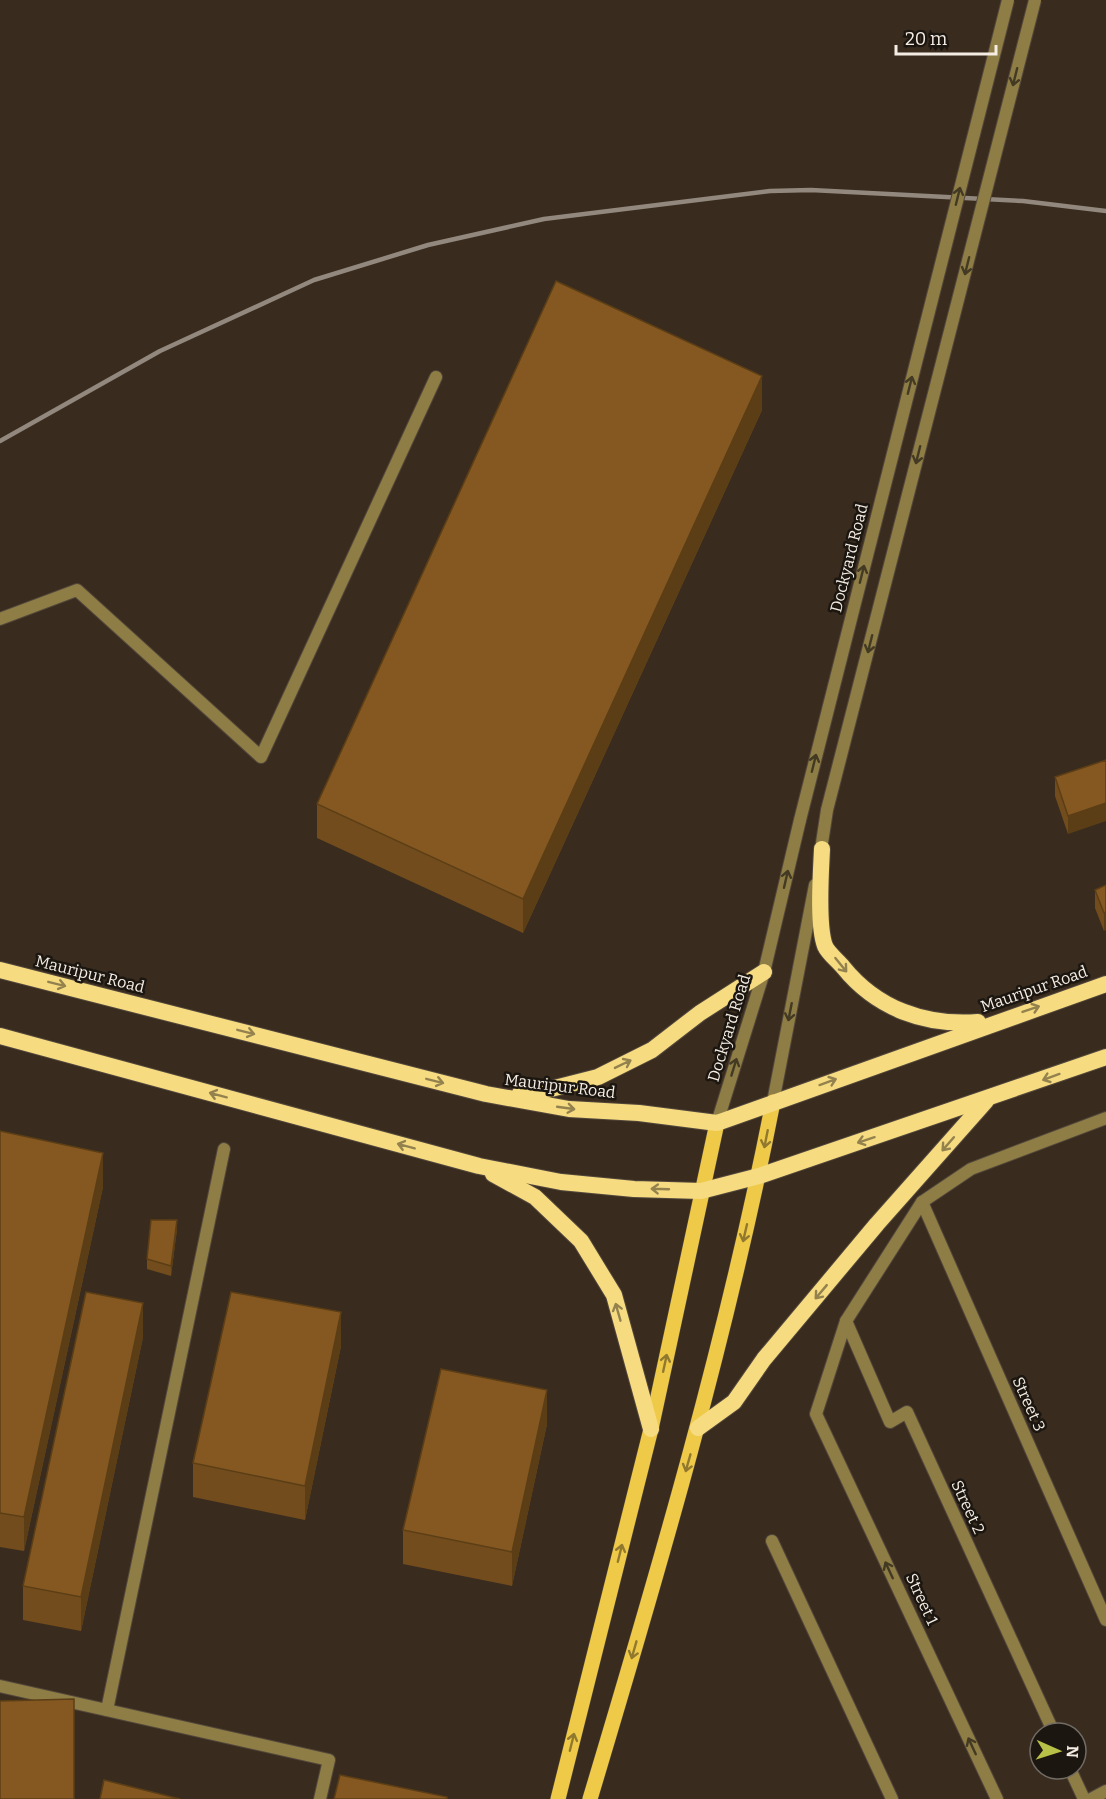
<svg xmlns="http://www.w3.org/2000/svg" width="1106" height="1799" font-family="Bitter,serif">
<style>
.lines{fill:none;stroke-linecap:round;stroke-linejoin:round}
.service-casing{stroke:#53473b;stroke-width:14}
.minor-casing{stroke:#53473b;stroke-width:14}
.tertiary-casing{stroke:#53473b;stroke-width:14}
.primary-casing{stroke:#53473b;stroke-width:16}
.trunk-casing{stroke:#53473b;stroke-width:18}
.service{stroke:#8e7d45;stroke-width:12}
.minor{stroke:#8e7d45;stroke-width:12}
.tertiary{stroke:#8e7d45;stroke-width:12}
.primary{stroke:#efca49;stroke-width:15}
.trunk{stroke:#f6db80;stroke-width:16}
.rail{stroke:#93887d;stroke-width:4.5}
.tertiary-bridge-casing{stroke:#53473b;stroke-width:14;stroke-linecap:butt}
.tertiary-bridge{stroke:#8e7d45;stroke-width:12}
.wall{fill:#724c1c}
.shaded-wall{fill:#5c3e16}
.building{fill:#845820;stroke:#5c3e16;stroke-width:1.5}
.oneway{stroke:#433a23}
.oneway2{stroke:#93824e}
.oneway3{stroke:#90792f}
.labels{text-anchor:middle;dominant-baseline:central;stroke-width:5;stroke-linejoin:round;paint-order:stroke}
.street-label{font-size:16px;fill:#f5ede4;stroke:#1b1610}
</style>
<rect width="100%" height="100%" fill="#392c1f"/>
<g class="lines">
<g class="service-casing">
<g id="service">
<path d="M0 619 77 590 261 757 436 377"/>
<path d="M0 1686 329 1760 320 1799"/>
<path d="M107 1710 224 1149"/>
</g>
</g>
<g class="minor-casing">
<g id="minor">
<path d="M922 1202 1106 1620"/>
<path d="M846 1321 890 1422 907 1412 1054 1733"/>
<path d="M772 1541 892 1799"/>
<path d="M1070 1769 1084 1799"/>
<path d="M997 1799 816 1414 846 1321 922 1202 971 1169 1106 1118"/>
<path d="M1091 1799 1106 1791"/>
</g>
</g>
<g class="tertiary-casing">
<g id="tertiary">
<path d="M820 856 827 810"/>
<path d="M773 1102 815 885"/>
<path d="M717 1123 764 972 800 820"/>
</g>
</g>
<g class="primary-casing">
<g id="primary">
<path d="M558 1799 651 1429 717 1123"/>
<path d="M590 1799C659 1569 727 1338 773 1102"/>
</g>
</g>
<g class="trunk-casing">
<g id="trunk">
<path d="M822 849C821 872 817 925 825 946 828 953 838 961 843 967 877 1009 925 1026 978 1022"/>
<path d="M0 970 486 1094 569 1109 639 1113 717 1123 1106 984"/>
<path d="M0 1036 479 1166 561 1182 634 1189 701 1191 759 1176 1106 1057"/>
<path d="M520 1093 539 1092 598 1077 652 1050 700 1013 764 972"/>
<path d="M493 1174 535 1197 581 1241 614 1295 651 1429"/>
<path d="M698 1428 734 1402 764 1359 877 1224 986 1101"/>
</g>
</g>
<use href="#service" class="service"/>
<use href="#minor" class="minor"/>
<use href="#tertiary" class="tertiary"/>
<use href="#primary" class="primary"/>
<use href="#trunk" class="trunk"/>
<path class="rail" d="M0 441 160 351 314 280 428 245 544 219 770 191 811 190 1023 201 1106 211"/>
<g class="tertiary-bridge-casing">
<g id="tertiary-bridge">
<path d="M827 810 1035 0"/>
<path d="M800 820 1008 0"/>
</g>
</g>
<use href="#tertiary-bridge" class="tertiary-bridge"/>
</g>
<g class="wall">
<path d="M762 410 523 933 317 838V804Z"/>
<path d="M1106 760 1068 834 1055 796V777Z"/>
<path d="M1106 885 1104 931 1095 908V890Z"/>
<path d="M0 1131 103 1187 24 1551 0 1547Z"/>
<path d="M177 1229 171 1276 147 1269V1259Z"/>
<path d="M143 1337 81 1631 23 1620V1586Z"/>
<path d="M341 1346 305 1520 193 1497V1463Z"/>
<path d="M547 1424 512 1586 403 1564V1530Z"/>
</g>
<g class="shaded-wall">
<path d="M762 376V410L523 933V899Z"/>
<path d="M1106 803V821L1068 834V816Z"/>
<path d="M1106 912V930L1104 931V913Z"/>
<path d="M103 1153V1187L24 1551V1517Z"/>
<path d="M177 1220V1229L171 1276V1266Z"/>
<path d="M143 1303V1337L81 1631V1597Z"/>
<path d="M341 1312V1346L305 1520V1486Z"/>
<path d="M547 1390V1424L512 1586V1552Z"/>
</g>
<g class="building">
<path d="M556 281 762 376 523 899 317 804Z"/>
<path d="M1106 760V803L1068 816 1055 777Z"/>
<path d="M1106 885V912L1104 913 1095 890Z"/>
<path d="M0 1131 103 1153 24 1517 0 1513Z"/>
<path d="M151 1220H177L171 1266 147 1259Z"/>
<path d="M86 1292 143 1303 81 1597 23 1586Z"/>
<path d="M231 1292 341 1312 305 1486 193 1463Z"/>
<path d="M441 1369 547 1390 512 1552 403 1530Z"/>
<path d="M74 1699V1799H0V1701Z"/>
<path d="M340 1775 447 1797V1799H334Z"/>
<path d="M104 1780 180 1799H100Z"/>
</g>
<defs><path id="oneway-shaft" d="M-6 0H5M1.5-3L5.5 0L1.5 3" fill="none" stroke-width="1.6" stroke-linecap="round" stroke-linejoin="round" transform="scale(1.5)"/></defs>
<g class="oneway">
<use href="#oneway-shaft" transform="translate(1015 77) rotate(104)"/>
<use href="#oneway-shaft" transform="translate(958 196) rotate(-76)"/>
<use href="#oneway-shaft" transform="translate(967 266) rotate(104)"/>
<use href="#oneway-shaft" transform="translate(910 385) rotate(-76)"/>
<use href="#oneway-shaft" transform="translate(918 455) rotate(104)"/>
<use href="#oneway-shaft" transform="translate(862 574) rotate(-76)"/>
<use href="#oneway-shaft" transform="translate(870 644) rotate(104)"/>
<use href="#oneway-shaft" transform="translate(814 763) rotate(-76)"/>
<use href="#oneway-shaft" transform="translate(786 879) rotate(-77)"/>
<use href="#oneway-shaft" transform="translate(790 1012) rotate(101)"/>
<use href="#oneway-shaft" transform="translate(734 1067) rotate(-73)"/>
<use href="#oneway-shaft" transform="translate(889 1570) rotate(-115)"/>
<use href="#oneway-shaft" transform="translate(972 1746) rotate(-115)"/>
</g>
<g class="oneway2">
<use href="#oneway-shaft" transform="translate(841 965) rotate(51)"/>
<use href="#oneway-shaft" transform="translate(57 984) rotate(14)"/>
<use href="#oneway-shaft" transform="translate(1031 1009) rotate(-19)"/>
<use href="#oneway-shaft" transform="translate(246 1032) rotate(14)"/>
<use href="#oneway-shaft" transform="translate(623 1064) rotate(-26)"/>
<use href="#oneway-shaft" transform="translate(1051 1077) rotate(160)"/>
<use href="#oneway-shaft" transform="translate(435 1081) rotate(14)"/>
<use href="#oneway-shaft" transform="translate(828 1082) rotate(-20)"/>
<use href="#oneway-shaft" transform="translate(218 1095) rotate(-165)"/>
<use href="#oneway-shaft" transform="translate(566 1108) rotate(8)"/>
<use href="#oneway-shaft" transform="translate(866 1140) rotate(162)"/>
<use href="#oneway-shaft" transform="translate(948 1144) rotate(131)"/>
<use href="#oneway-shaft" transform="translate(406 1146) rotate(-165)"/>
<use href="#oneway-shaft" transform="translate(660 1189) rotate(-178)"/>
<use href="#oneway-shaft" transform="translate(821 1292) rotate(130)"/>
<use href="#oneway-shaft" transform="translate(618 1312) rotate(-106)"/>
</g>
<g class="oneway3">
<use href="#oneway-shaft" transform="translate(766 1139) rotate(101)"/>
<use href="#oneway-shaft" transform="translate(745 1233) rotate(103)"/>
<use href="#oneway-shaft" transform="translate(665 1363) rotate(-78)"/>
<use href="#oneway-shaft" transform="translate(688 1463) rotate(106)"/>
<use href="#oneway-shaft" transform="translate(620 1553) rotate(-76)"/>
<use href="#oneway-shaft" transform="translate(634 1650) rotate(106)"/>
<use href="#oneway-shaft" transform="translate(572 1742) rotate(-76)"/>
</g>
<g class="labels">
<g class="street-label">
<text transform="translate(849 558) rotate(-76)">Dockyard Road</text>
<text transform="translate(90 974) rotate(14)">Mauripur Road</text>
<text transform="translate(1034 989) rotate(-19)">Mauripur Road</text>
<text transform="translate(729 1028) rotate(-73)">Dockyard Road</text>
<text transform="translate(560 1086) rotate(7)">Mauripur Road</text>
<text transform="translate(1029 1404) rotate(66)">Street 3</text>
<text transform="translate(968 1507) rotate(65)">Street 2</text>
<text transform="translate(922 1599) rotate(65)">Street 1</text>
</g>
</g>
<g transform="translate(1058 1751) rotate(93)"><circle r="28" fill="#1b1610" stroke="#726c65" stroke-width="1.5"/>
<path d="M0-4.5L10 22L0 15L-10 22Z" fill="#b7c148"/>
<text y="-9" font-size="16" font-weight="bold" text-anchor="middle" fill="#f5ede4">N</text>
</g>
<path d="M896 45v9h100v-9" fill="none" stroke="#f5ede4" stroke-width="3"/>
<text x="905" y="45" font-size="18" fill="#f5ede4" stroke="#1b1610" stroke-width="4.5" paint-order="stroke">20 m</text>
</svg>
